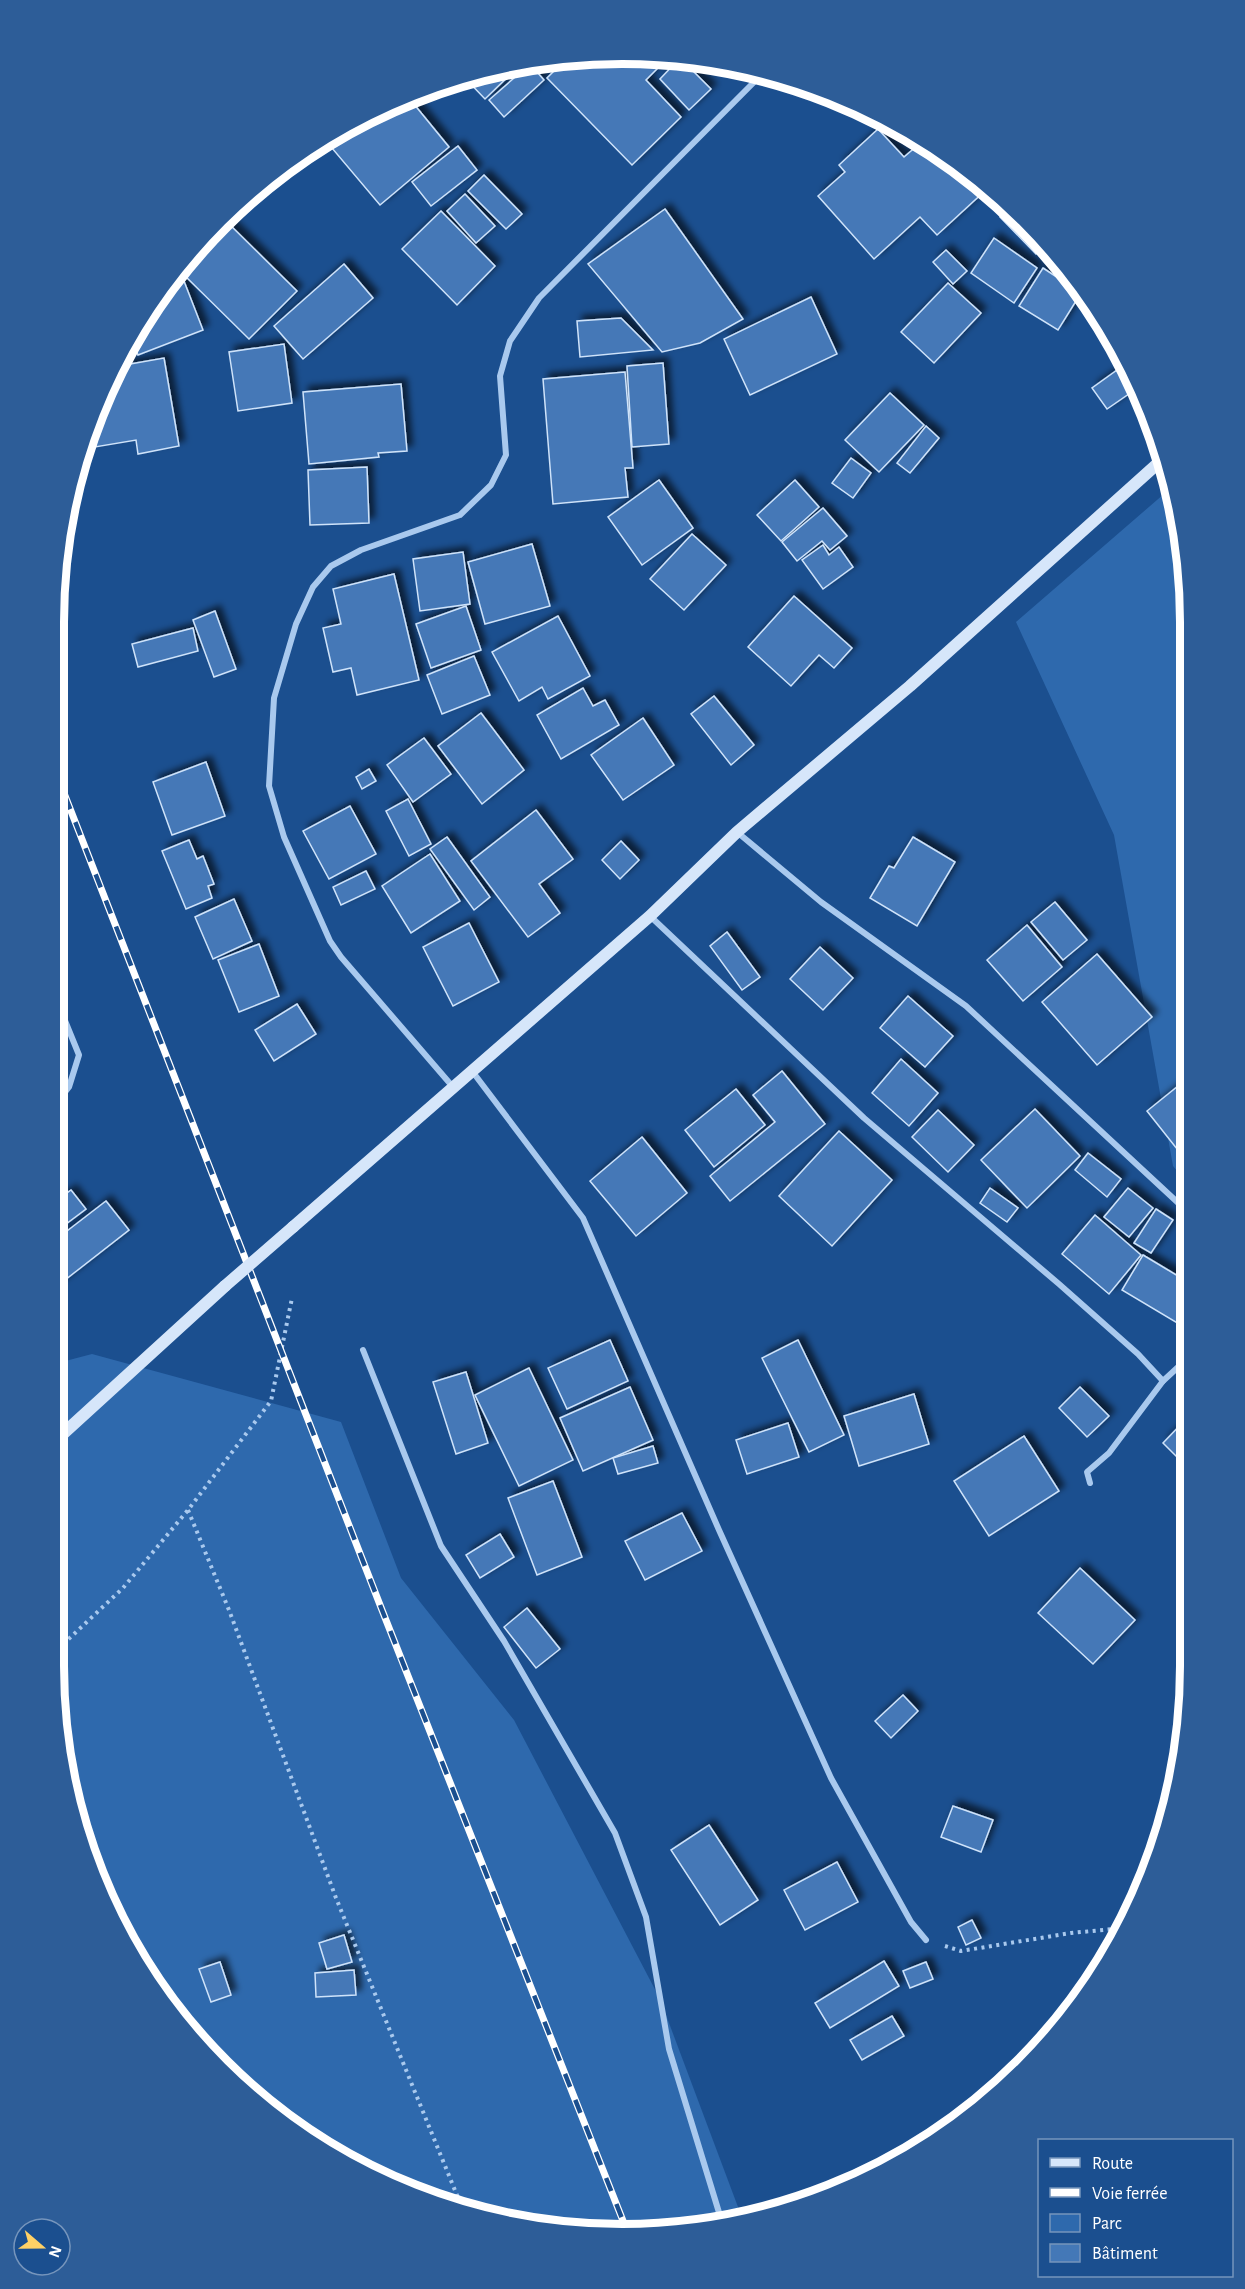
<svg xmlns="http://www.w3.org/2000/svg" width="1245" height="2289" font-family="'Alegreya Sans',sans-serif">
<style>
.green{fill:#2e69ad}
.building{fill:#4478b7;stroke:#cfe3fa;stroke-width:1.5;filter:url(#shadow)}
.lines{fill:none;stroke-linecap:round;stroke-linejoin:round}
.path{stroke:#a9c9ee;stroke-width:4;stroke-dasharray:3 4.5;stroke-linecap:butt}
.street{stroke:#a9c9ee;stroke-width:6}
.secondary{stroke:#d6e6fa;stroke-width:12}
.rail-casing{stroke:#fff;stroke-width:7}
.rail{stroke:#1b4f8f;stroke-width:4.5;stroke-dasharray:14;stroke-linecap:butt}
.secondary-bridge{stroke:#d6e6fa;stroke-width:12}
.rim{fill:none;stroke:#fff;stroke-width:8}
</style>
<defs>
<filter id="shadow"><feDropShadow dx="5.5" dy="-5.5" stdDeviation="3" flood-color="#0009"/></filter>
</defs>
<rect width="100%" height="100%" fill="#1b4f8f"/>
<g class="green">
<path d="M1172 487 1186 549 1188 1184 1173 1166 1114 835 1016 622Z"/>
<path d="M92 1354 341 1422 401 1578 514 1720 660 1999 741 2215 660 2234 476 2216 307 2139 172 2013 84 1850 54 1666V1364Z"/>
</g>
<g class="building">
<path d="M585 55 668 58 646 80 681 117 632 165 547 78 567 58Z"/>
<path d="M680 58 711 89 689 110 660 79Z"/>
<path d="M530 64 544 80 504 117 489 100Z"/>
<path d="M519 66 485 99 464 77 475 73Z"/>
<path d="M409 98 449 147 380 205 326 141 371 113Z"/>
<path d="M878 129 904 157 918 145 927 156 934 150 988 188 937 235 920 217 874 259 818 196 845 172 839 165Z"/>
<path d="M458 146 477 170 431 206 412 182Z"/>
<path d="M484 175 522 214 506 229 468 191Z"/>
<path d="M465 194 495 226 476 243 447 211Z"/>
<path d="M1009 208 1043 247 1036 254 1000 217Z"/>
<path d="M665 209 743 319 700 343 662 352 588 264Z"/>
<path d="M441 211 495 266 457 305 402 249Z"/>
<path d="M225 220 297 291 249 339 179 270 195 248Z"/>
<path d="M994 238 1037 268 1014 303 971 273Z"/>
<path d="M946 250 967 271 953 284 933 262Z"/>
<path d="M344 264 373 298 303 359 274 326Z"/>
<path d="M1043 268 1081 293 1058 330 1019 306Z"/>
<path d="M182 276 203 330 138 355 131 337 172 280Z"/>
<path d="M948 283 981 313 934 363 901 332Z"/>
<path d="M811 297 837 354 750 395 724 339Z"/>
<path d="M621 318 653 350 580 357 577 321Z"/>
<path d="M284 344 292 403 238 411 229 352Z"/>
<path d="M164 358 179 446 138 454 136 440 89 448 88 440 119 366Z"/>
<path d="M663 363 669 444 632 447 627 366Z"/>
<path d="M1124 365 1136 389 1107 409 1092 388Z"/>
<path d="M625 372 633 468H625L628 497 553 504 543 379Z"/>
<path d="M401 384 407 451 378 453 379 457 309 464 303 392Z"/>
<path d="M890 393 924 425 879 472 845 440Z"/>
<path d="M926 426 939 438 910 473 897 463Z"/>
<path d="M851 458 871 473 853 498 832 483Z"/>
<path d="M367 467 369 523 310 525 308 470Z"/>
<path d="M659 480 693 528 642 565 608 517Z"/>
<path d="M795 480 819 507 781 541 757 515Z"/>
<path d="M823 508 847 536 830 550 822 541 797 561 782 542Z"/>
<path d="M692 534 726 565 684 610 650 579Z"/>
<path d="M532 544 550 606 485 624 468 562Z"/>
<path d="M823 545 829 555 839 547 853 567 823 589 802 560Z"/>
<path d="M463 552 470 604 420 611 413 559Z"/>
<path d="M394 574 419 680 357 695 351 668 333 672 323 628 341 624 333 589Z"/>
<path d="M794 596 852 648 834 668 819 655 791 686 748 647Z"/>
<path d="M466 606 481 650 431 668 416 624Z"/>
<path d="M215 611 236 669 214 677 193 620Z"/>
<path d="M558 616 590 676 548 699 542 687 519 701 492 652Z"/>
<path d="M193 628 198 651 138 667 132 644Z"/>
<path d="M474 656 490 695 442 714 427 675Z"/>
<path d="M583 688 593 706 605 700 619 725 561 759 537 715Z"/>
<path d="M714 696 754 745 731 765 691 714Z"/>
<path d="M481 713 524 770 482 804 438 746Z"/>
<path d="M643 718 674 765 623 800 591 755Z"/>
<path d="M424 738 451 774 413 802 387 765Z"/>
<path d="M206 762 225 816 172 835 153 782Z"/>
<path d="M369 769 376 781 362 789 356 777Z"/>
<path d="M408 799 431 844 409 856 386 811Z"/>
<path d="M350 806 376 854 329 879 303 831Z"/>
<path d="M536 810 573 859 539 884 560 913 528 937 471 861Z"/>
<path d="M447 837 490 897 474 910 430 849Z"/>
<path d="M913 837 955 862 917 926 870 898 889 866 894 868Z"/>
<path d="M189 840 197 859 203 856 214 884 208 886 212 898 186 909 162 851Z"/>
<path d="M621 841 639 860 620 879 602 860Z"/>
<path d="M430 854 460 901 411 933 382 886Z"/>
<path d="M366 871 375 889 341 905 333 887Z"/>
<path d="M234 899 252 941 213 959 195 917Z"/>
<path d="M1055 902 1087 940 1063 960 1031 922Z"/>
<path d="M469 923 499 982 453 1006 423 947Z"/>
<path d="M1027 925 1062 967 1023 1001 987 960Z"/>
<path d="M727 932 760 977 742 990 710 946Z"/>
<path d="M259 944 279 996 239 1012 218 960Z"/>
<path d="M820 947 853 978 823 1010 790 979Z"/>
<path d="M1097 954 1152 1017 1097 1065 1042 1002Z"/>
<path d="M908 996 953 1036 925 1067 880 1028Z"/>
<path d="M297 1004 316 1034 274 1061 255 1030Z"/>
<path d="M901 1059 938 1093 909 1126 872 1093Z"/>
<path d="M782 1071 825 1124 730 1201 710 1176 775 1122 753 1095Z"/>
<path d="M1188 1078V1157L1185 1159 1147 1111Z"/>
<path d="M736 1089 765 1125 714 1167 685 1130Z"/>
<path d="M1035 1109 1080 1156 1027 1208 981 1160Z"/>
<path d="M938 1110 974 1145 948 1172 912 1137Z"/>
<path d="M839 1131 892 1180 832 1246 779 1196Z"/>
<path d="M642 1137 687 1193 636 1236 590 1181Z"/>
<path d="M1088 1153 1121 1179 1107 1197 1075 1170Z"/>
<path d="M990 1188 1018 1208 1007 1222 980 1203Z"/>
<path d="M1128 1188 1153 1208 1129 1237 1104 1217Z"/>
<path d="M71 1190 86 1209 54 1233 55 1202Z"/>
<path d="M106 1201 129 1230 56 1287 54 1241Z"/>
<path d="M1156 1209 1173 1220 1151 1253 1134 1243Z"/>
<path d="M1095 1215 1141 1255 1109 1294 1062 1254Z"/>
<path d="M1143 1255 1188 1282 1189 1308 1179 1324 1122 1290Z"/>
<path d="M610 1340 628 1381 567 1409 548 1368Z"/>
<path d="M798 1340 844 1435 809 1452 762 1358Z"/>
<path d="M529 1368 573 1460 519 1486 475 1395Z"/>
<path d="M466 1372 488 1443 456 1454 433 1382Z"/>
<path d="M630 1387 653 1440 583 1471 560 1418Z"/>
<path d="M1080 1387 1109 1416 1087 1437 1059 1408Z"/>
<path d="M914 1394 929 1444 859 1466 844 1416Z"/>
<path d="M1189 1416V1469L1163 1443Z"/>
<path d="M788 1423 799 1457 747 1474 736 1440Z"/>
<path d="M1024 1436 1059 1491 989 1536 954 1481Z"/>
<path d="M653 1446 658 1463 618 1474 613 1458Z"/>
<path d="M553 1481 582 1557 537 1575 508 1498Z"/>
<path d="M682 1513 702 1551 645 1580 625 1541Z"/>
<path d="M500 1534 514 1557 480 1578 466 1555Z"/>
<path d="M1080 1568 1135 1620 1093 1664 1038 1613Z"/>
<path d="M527 1608 560 1649 536 1668 504 1627Z"/>
<path d="M1190 1621V1644L1180 1638Z"/>
<path d="M903 1695 918 1711 891 1738 875 1721Z"/>
<path d="M953 1806 993 1820 981 1852 941 1837Z"/>
<path d="M709 1825 758 1900 720 1925 671 1850Z"/>
<path d="M837 1862 858 1902 805 1930 784 1890Z"/>
<path d="M972 1920 981 1938 966 1945 958 1927Z"/>
<path d="M344 1935 352 1962 327 1969 319 1943Z"/>
<path d="M884 1961 899 1986 830 2028 815 2003Z"/>
<path d="M220 1962 231 1995 211 2002 199 1969Z"/>
<path d="M926 1962 933 1979 910 1988 903 1971Z"/>
<path d="M354 1970 356 1995 316 1997 315 1973Z"/>
<path d="M892 2016 904 2036 862 2060 850 2040Z"/>
</g>
<g class="lines">
<g class="path">
<path d="M188 1510 229 1610 336 1898 463 2210"/>
<path d="M54 1656 58 1649 123 1588 188 1510 271 1401 292 1298"/>
<path d="M945 1946 961 1951 1071 1933 1124 1928"/>
</g>
<g class="street">
<path d="M737 832 821 902 966 1006 1188 1212"/>
<path d="M650 916 864 1118 1059 1284 1138 1354 1163 1381"/>
<path d="M472 1071 583 1218 719 1530 831 1778 911 1922 926 1940"/>
<path d="M453 1087 341 957 330 941 284 837 269 786 274 698 296 624 313 587 331 566 361 550 460 515 491 485 506 455 500 376 510 341 539 298 762 74"/>
<path d="M55 1105 69 1087 79 1055 55 996"/>
<path d="M363 1350 441 1546 504 1641 615 1833 646 1917 669 2049 721 2219"/>
<path d="M1090 1483 1087 1472 1109 1453 1163 1381 1189 1357"/>
</g>
<g class="secondary">
<path d="M293 1227 650 916 737 832 910 686 1165 457"/>
<path d="M54 1442 225 1286"/>
</g>
<g class="rail-casing">
<path id="rail" d="M55 770 382 1610 627 2231"/>
</g>
<use href="#rail" class="rail"/>
<path class="secondary-bridge" d="M225 1286 293 1227"/>
</g>
<path d="M0 0H1245V2289H0ZM622 64H622A558 558 0 0 1 1180 622V1666A558 558 0 0 1 622 2224H622A558 558 0 0 1 64 1666V622A558 558 0 0 1 622 64Z" fill="#2d5d98" fill-rule="evenodd"/>
<path class="rim" d="M622 64H622A558 558 0 0 1 1180 622V1666A558 558 0 0 1 622 2224H622A558 558 0 0 1 64 1666V622A558 558 0 0 1 622 64Z"/>
<rect x="1038" y="2139" width="195" height="138" fill="#1b4f8f" stroke="#7695bc" stroke-width="1.5"/>
<rect x="1050" y="2158" width="30" height="9" fill="#d6e6fa" stroke="#7695bc" stroke-width="1.5"/>
<text x="1092" y="2169" font-size="18" fill="#ffffff">Route</text>
<rect x="1050" y="2188" width="30" height="9" fill="#ffffff" stroke="#7695bc" stroke-width="1.5"/>
<text x="1092" y="2199" font-size="18" fill="#ffffff">Voie ferrée</text>
<rect x="1050" y="2214" width="30" height="18" fill="#2e69ad" stroke="#7695bc" stroke-width="1.5"/>
<text x="1092" y="2229" font-size="18" fill="#ffffff">Parc</text>
<rect x="1050" y="2244" width="30" height="18" fill="#4478b7" stroke="#7695bc" stroke-width="1.5"/>
<text x="1092" y="2259" font-size="18" fill="#ffffff">Bâtiment</text>
<g transform="translate(42 2247) rotate(110)"><circle r="28" fill="#1b4f8f" stroke="#7695bc" stroke-width="1.5"/>
<path d="M0-4.5L10 22L0 15L-10 22Z" fill="#ffd166"/>
<text y="-9" font-size="16" font-weight="bold" text-anchor="middle" fill="#ffffff">N</text>
</g>
</svg>
